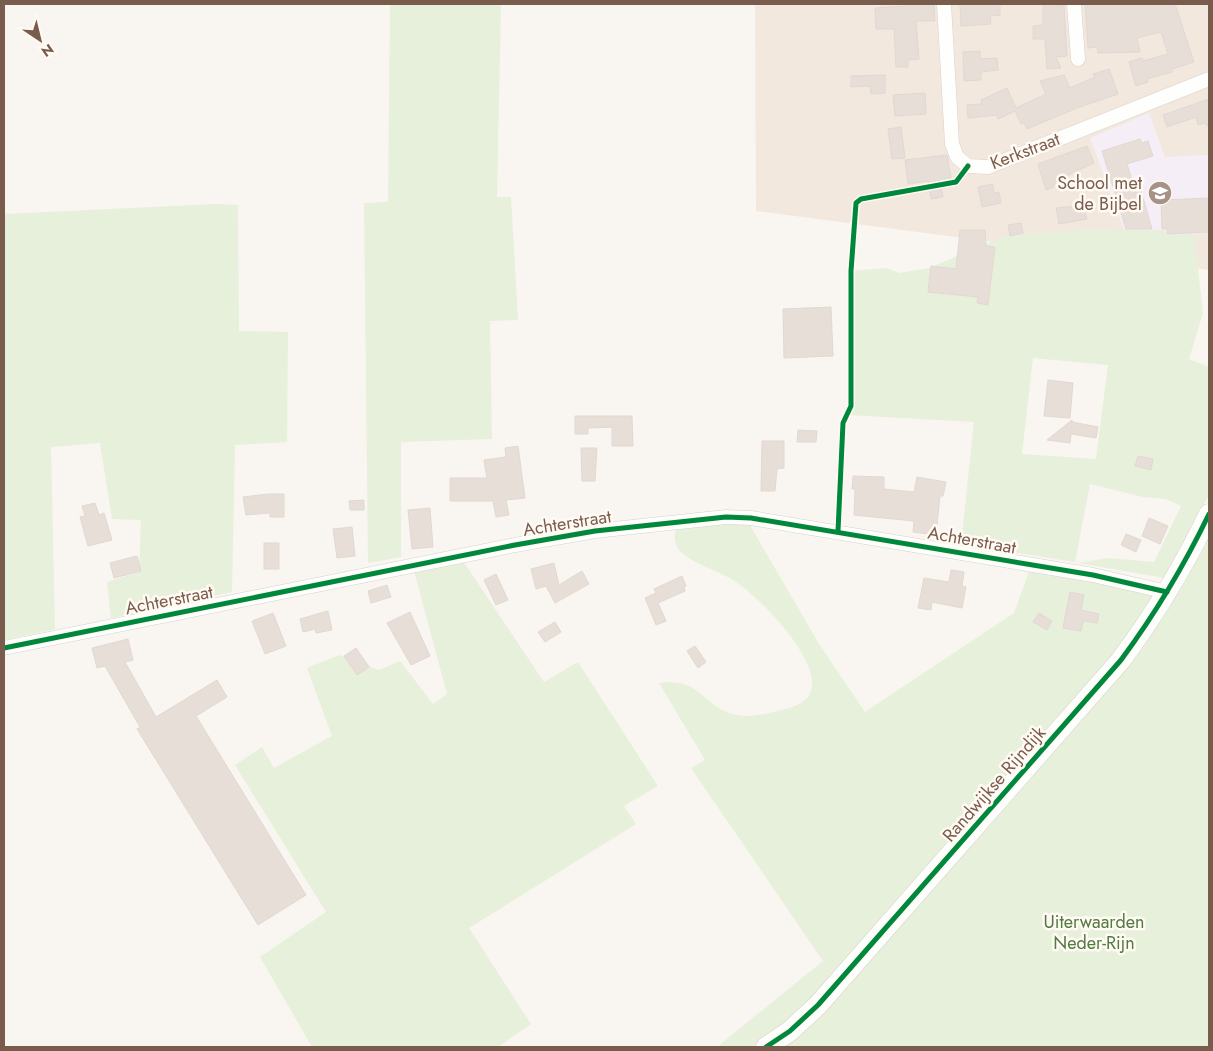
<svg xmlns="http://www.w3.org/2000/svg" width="1213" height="1051" font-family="Jost,sans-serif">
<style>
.residential{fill:#f2e8de}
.education{fill:#f6eef6}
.green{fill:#e7f0db;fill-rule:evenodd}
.building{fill:#e6ded7;stroke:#e2d8d2}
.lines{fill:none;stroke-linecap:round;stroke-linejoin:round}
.street-casing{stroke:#d7d1cb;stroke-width:15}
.secondary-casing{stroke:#d9d2cb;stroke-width:21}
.street{stroke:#fefefd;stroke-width:14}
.secondary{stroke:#fefefd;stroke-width:20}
.cycleway-casing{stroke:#fffaf3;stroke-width:8}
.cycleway{stroke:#00873e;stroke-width:5}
.labels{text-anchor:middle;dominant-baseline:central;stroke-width:5;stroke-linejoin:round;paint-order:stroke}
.street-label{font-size:18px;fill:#7a5c4d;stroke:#fffaf3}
.poi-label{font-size:18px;fill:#7a5c4d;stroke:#fffaf3;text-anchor:end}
.park-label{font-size:18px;fill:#537a41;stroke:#fffaf3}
</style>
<rect width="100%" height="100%" fill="#f9f5f0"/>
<path class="residential" d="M755 4H1209V270L756 211Z"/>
<path class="education" d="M1149 113 1165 157 1209 155V233L1165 235V230H1124L1090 138Z"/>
<g class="green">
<path d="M390 4H501L497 197H511L518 320 490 321 492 439 401 442V557L368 563 364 203 388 202Z"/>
<path d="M216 204 238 205 239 331 288 332 287 442 235 445 232 592 111 618 107 582 139 572 141 520 112 519 100 443 51 447 55 629 4 640V214Z"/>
<path d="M1090 229 1165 230 1166 235 1194 234 1203 313 1189 359 1209 367V495L1165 578 1078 563 1108 558 1154 562 1181 506 1166 499 1143 497 1090 484 1075 562 961 544 974 422 847 415 851 405V271L886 268 899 273 929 268 1005 236ZM1033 358 1108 365 1096 459 1022 454Z"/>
<path d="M748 522 819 644 865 712 1014 613 1030 569 1123 584 1153 595 1134 634 804 1008 754 1047H717L823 961 691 768 705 760 659 683C700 677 701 704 732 714 746 718 763 715 777 711 787 709 801 706 808 697 830 667 759 597 736 582 721 571 692 564 680 551 673 543 674 535 677 526Z"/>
<path d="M1209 527V1047H774L1049 753Z"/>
<path d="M461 558 544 682 578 662 658 786 624 806 636 824 469 928 531 1024 498 1047H312L260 957 326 912 235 765 262 747 274 768 332 736 307 668 339 655 379 670 400 661 433 704 447 694 413 567Z"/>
</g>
<g class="building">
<path d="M906 4H934L935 21H916L919 59 908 60V67H896L894 29H876L875 8 906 6Z"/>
<path d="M960 4H1000V15L990 16 991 24 961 26Z"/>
<path d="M1043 4 1064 5 1067 56 1056 57 1061 68 1047 69 1045 39H1033V26L1043 25Z"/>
<path d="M1085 4H1175L1194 62 1172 69V72L1147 79 1148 82 1136 86 1129 62 1142 58 1143 61 1168 54 1161 32 1137 38 1140 52 1098 53 1097 47 1088 48Z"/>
<path d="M980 51V59L997 58 998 70 981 72V80L964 81 963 52Z"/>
<path d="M1109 69 1118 94 1077 108 1027 129 1024 123 1021 124 1015 111 998 119 997 115 968 118 967 105 982 104 981 100 1007 88 1016 108 1046 94 1040 81 1064 75 1070 88 1095 77 1093 74Z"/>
<path d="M885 75V93L871 94 870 86 851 87V76Z"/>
<path d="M925 93 926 114 895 116 893 95Z"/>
<path d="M1209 99V127L1204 123 1198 125 1196 117 1167 127 1163 115Z"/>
<path d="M901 127 905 158 892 159 888 129Z"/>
<path d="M1140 139 1142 143 1148 141 1153 156 1127 164 1136 193 1141 191 1152 229H1126L1102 151Z"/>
<path d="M1087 146 1094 163 1057 180 1053 187 1046 190 1038 164Z"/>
<path d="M947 155 951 178 940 179 943 197 931 199 928 181 908 184 905 160Z"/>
<path d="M993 184 994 193 999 192 1001 203 982 207 978 187Z"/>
<path d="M1209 198V232L1167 234V229H1162L1161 200Z"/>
<path d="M1077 206 1083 207 1087 219 1059 224 1056 208Z"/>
<path d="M1021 223 1023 233 1010 236 1008 225Z"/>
<path d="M960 230H985L986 246 995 247 988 305 977 303 978 297 928 292 931 266 956 269Z"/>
<path d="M831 307 833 356 784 358 783 309Z"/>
<path d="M1048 380 1073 383 1070 418 1044 416Z"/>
<path d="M575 416H632L633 446H612V427L588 428V434H575Z"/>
<path d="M1072 420V422L1098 427 1096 438 1071 434 1070 443 1047 440Z"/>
<path d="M798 430 817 431 816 442H797Z"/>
<path d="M762 441H784V468L777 469 775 491H761Z"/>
<path d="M518 446 525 498 506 500 509 515 496 517 493 501H450V478H487L484 460 506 457 505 448Z"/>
<path d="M581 448H597L595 481H582Z"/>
<path d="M1138 456 1153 459 1151 470 1135 466Z"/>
<path d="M853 476 884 477V489L914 492 917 477 946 482 943 496H940L936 535 913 532 914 521 854 515 855 489H852Z"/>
<path d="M268 494H284V517H270V513L246 515 243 497Z"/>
<path d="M364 500V510H350L349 501Z"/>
<path d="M95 503 99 515 104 513 112 540 88 546 80 517 85 516 82 506Z"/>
<path d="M430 508 433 547 412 549 408 510Z"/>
<path d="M1149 518 1168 526 1160 544 1142 536Z"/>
<path d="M352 527 355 556 337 558 333 529Z"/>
<path d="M1126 534 1141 540 1136 552 1121 545Z"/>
<rect x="264" y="543" width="15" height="26"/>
<path d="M137 556 141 571 114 578 110 563Z"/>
<path d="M554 563 559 585 582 571 589 584 555 603 546 586 536 589 531 569Z"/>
<path d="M951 570 964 572 962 586 966 587 962 608 932 602 931 610 918 608 924 578 949 582Z"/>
<path d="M496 574 508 600 496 605 484 580Z"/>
<path d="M682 576 686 586 684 587 685 591 658 603 666 621 656 625 645 598 656 593 654 589Z"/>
<path d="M387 585 391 597 371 603 368 591Z"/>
<path d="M1070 592 1084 595 1081 610 1099 614 1097 623 1083 621 1081 631 1063 628Z"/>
<path d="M328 611 332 630 316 633 315 629 303 632 300 619Z"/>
<path d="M410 612 430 656 411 665 387 623Z"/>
<path d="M273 613 286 646 265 654 252 621Z"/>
<path d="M1039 613 1052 621 1047 630 1033 622Z"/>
<path d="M555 622 561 632 545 642 538 632Z"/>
<path d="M128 639 133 660 125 662 156 717 217 680 227 697 196 716 306 895 258 925 137 729 140 727 105 666 97 668 92 648Z"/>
<path d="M695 646 706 662 698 668 687 651Z"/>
<path d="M356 648 369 667 357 675 344 656Z"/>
</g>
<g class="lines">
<g class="street-casing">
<g id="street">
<path d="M944 4 952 144 957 157 968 166 988 167 1209 79"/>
<path d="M1074 4 1078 59"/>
<path d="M4 648 515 545 595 531 726 517 751 518 1093 575 1167 592"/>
</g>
</g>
<g class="secondary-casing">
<path id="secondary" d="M766 1047 790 1031 818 1005 1121 660C1155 614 1184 566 1209 514"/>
</g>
<use href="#street" class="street"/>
<use href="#secondary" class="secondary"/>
<g class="cycleway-casing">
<g id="cycleway">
<path d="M838 531 843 423 851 406V271L856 203 861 199 956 182 968 166"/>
<path d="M4 648 515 545 595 531 726 517 751 518 1093 575 1167 592"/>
<path d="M766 1047 790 1031 818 1005 1121 660C1155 614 1184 566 1209 514"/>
</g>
</g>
<use href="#cycleway" class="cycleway"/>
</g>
<defs>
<g id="school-disc" transform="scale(1.25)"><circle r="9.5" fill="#a69286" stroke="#fffaf3"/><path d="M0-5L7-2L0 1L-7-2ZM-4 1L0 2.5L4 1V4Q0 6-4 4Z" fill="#fff"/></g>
</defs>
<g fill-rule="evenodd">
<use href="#school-disc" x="1160" y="193"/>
</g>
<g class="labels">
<g class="street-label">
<text transform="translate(1025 151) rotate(-21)">Kerkstraat</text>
<text transform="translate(567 523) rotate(-9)">Achterstraat</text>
<text transform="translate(972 540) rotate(10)">Achterstraat</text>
<text transform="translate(169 600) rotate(-11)">Achterstraat</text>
<text transform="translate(994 784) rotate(-49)">Randwijkse Rijndijk</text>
</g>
<g class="poi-label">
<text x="1142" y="183">School met<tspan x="1142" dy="21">de Bijbel</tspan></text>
</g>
<g class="park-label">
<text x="1094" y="922">Uiterwaarden<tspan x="1094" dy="21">Neder-Rijn</tspan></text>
</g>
</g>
<rect width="1213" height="1051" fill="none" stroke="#7a5c4d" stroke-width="10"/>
<g transform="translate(40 40) rotate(145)" stroke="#fffaf3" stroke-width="4" paint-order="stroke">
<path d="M0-4L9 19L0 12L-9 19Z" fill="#7a5c4d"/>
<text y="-8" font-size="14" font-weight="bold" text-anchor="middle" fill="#7a5c4d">N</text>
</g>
</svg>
